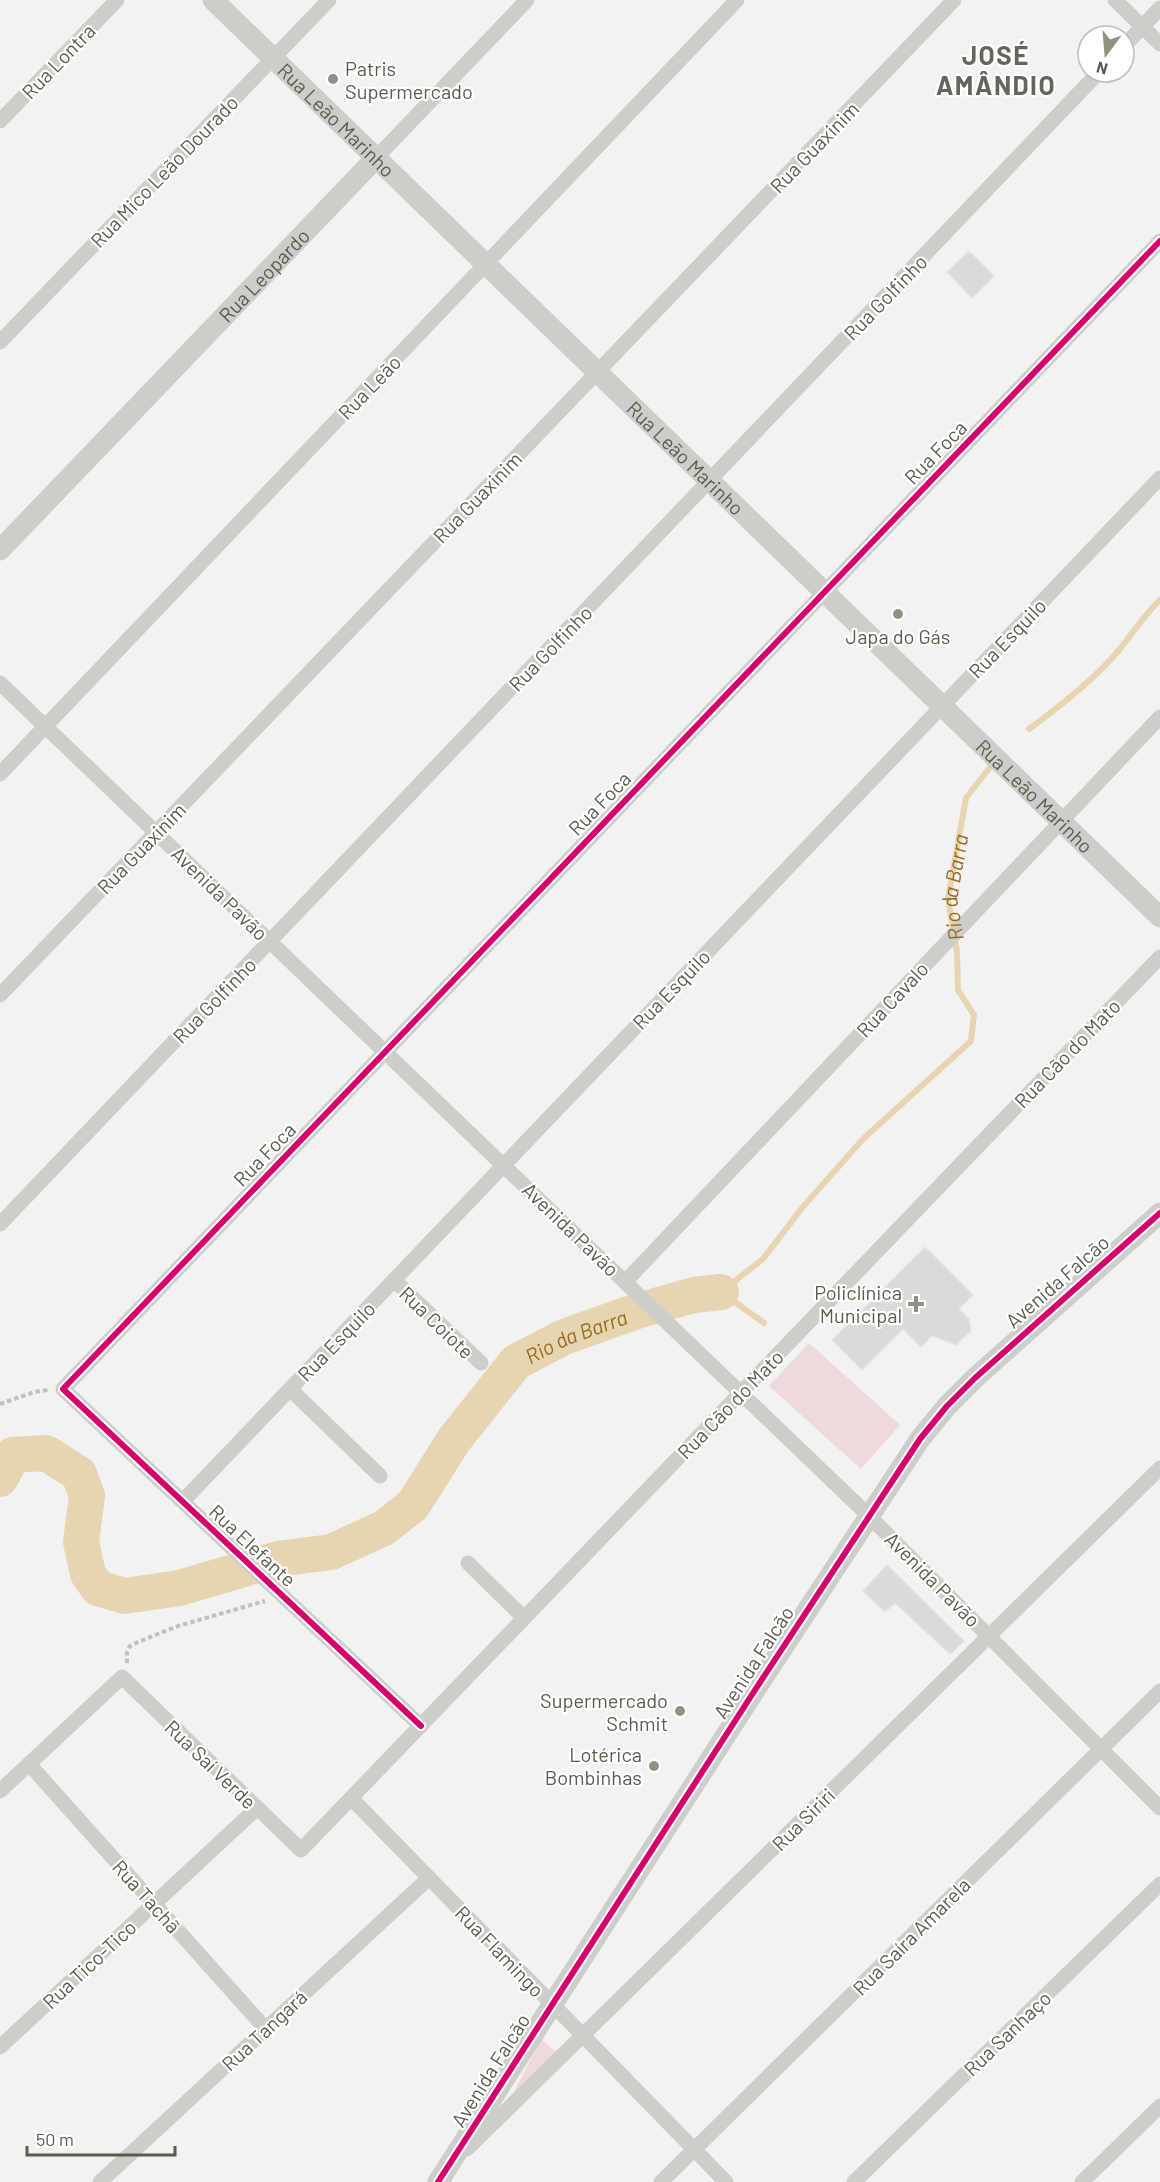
<svg xmlns="http://www.w3.org/2000/svg" width="1160" height="2182" font-family="Barlow,sans-serif">
<style>
.green{fill:#eed9dd}
.lines{fill:none;stroke-linecap:round;stroke-linejoin:round}
.stream{stroke:#e7d5b2;stroke-width:6}
.river{stroke:#e7d5b2;stroke-width:36}
.building{fill:#dadbd9;stroke:#e4e4e3;stroke-width:1.5}
.path{stroke:#c6bdbc;stroke-width:4;stroke-dasharray:4.5 3;stroke-linecap:butt}
.street{stroke:#cdcdc9;stroke-width:15}
.secondary{stroke:#cdcdc9;stroke-width:21}
.cycleway-casing{stroke:#fff;stroke-width:10}
.cycleway{stroke:#d6006c;stroke-width:6}
.poi-dot{fill:#909085;stroke:#fff;stroke-width:2}
.labels{text-anchor:middle;dominant-baseline:central;stroke-width:4.5;stroke-linejoin:round;paint-order:stroke}
.street-label{font-size:20px;fill:#5c5b4b;stroke:#fff}
.poi-label{font-size:20px;fill:#5c5b4b;stroke:#fff;text-anchor:end}
.water-label{font-size:21px;font-style:italic;fill:#956c1d;stroke:#fff}
.district-label{font-size:26px;font-weight:bold;letter-spacing:1.5px;fill:#65655e;stroke:#fff}
</style>
<rect width="100%" height="100%" fill="#f2f2f2"/>
<g class="green">
<path d="M809 1343 900 1425 861 1469 769 1386Z"/>
<path d="M541 2039 556 2052 513 2094Z"/>
</g>
<g class="lines">
<g class="stream">
<path d="M1029 729C1059 707 1096 678 1119 650 1133 633 1144 615 1160 600"/>
<path id="s1" d="M764 1323 721 1292 763 1259 802 1208 863 1139 971 1041 974 1015 958 990 957 952 948 899 966 798 991 766"/>
</g>
<path class="river" id="s2" d="M0 1479 13 1455 46 1453 79 1474 87 1496 81 1542 88 1574 98 1588 125 1596 179 1588 278 1559 331 1552 384 1528 413 1505 454 1440 516 1362 564 1337 637 1311 694 1295 721 1292"/>
</g>
<g class="building">
<path d="M969 251 994 276 972 298 947 272Z"/>
<path d="M925 1247 973 1295 959 1309 969 1319 971 1331 956 1345 932 1336 921 1347 903 1329 862 1370 832 1340Z"/>
<path d="M887 1565 964 1641 950 1654 895 1603 885 1612 863 1591Z"/>
</g>
<g class="lines">
<g class="path">
<path d="M0 1404 34 1392 48 1390"/>
<path d="M127 1663V1652L130 1646 138 1642 178 1626 265 1601"/>
</g>
<g class="street">
<path d="M1115 0 1160 44"/>
<path d="M1124 46 1160 8"/>
<path d="M0 121 117 0"/>
<path d="M376 158 527 0"/>
<path d="M0 342 329 0"/>
<path d="M0 683 868 1515 1160 1808"/>
<path d="M0 774 737 0"/>
<path d="M0 995 954 0"/>
<path d="M0 1224 1099 72"/>
<path d="M394 1280 481 1363"/>
<path d="M625 1282 1160 717"/>
<path d="M290 1389 380 1476"/>
<path d="M183 1501 1160 478"/>
<path d="M468 1563 524 1618"/>
<path d="M421 1726 63 1389 1160 241"/>
<path d="M29 1764 265 2028"/>
<path d="M0 1791 122 1677 301 1850 1160 957"/>
<path d="M351 1798 726 2182"/>
<path d="M0 2047 257 1808"/>
<path d="M467 2149 1160 1468"/>
<path d="M100 2182 429 1878"/>
<path d="M661 2182 1160 1691"/>
<path d="M854 2182 1160 1884"/>
<path d="M1082 2182 1160 2106"/>
</g>
<g class="secondary">
<path id="s3" d="M213 0 1160 917"/>
<path id="s4" d="M0 550 376 158"/>
<path d="M438 2182 755 1690 920 1439 947 1406 975 1378 1160 1213"/>
</g>
<g class="cycleway-casing">
<g id="cycleway">
<path d="M421 1726 63 1389 1160 241"/>
<path d="M438 2182 755 1690 920 1439 947 1406 975 1378 1160 1213"/>
</g>
</g>
<use href="#cycleway" class="cycleway"/>
</g>
<g class="poi-dot">
<circle cx="333" cy="79" r="6"/>
<circle cx="898" cy="614" r="6"/>
<path d="M913 1295h6v6h6v6h-6v6h-6v-6h-6v-6h6z"/>
<circle cx="680" cy="1711" r="6"/>
<circle cx="654" cy="1766" r="6"/>
</g>
<g class="labels">
<g class="street-label">
<text transform="translate(58 61) rotate(-46)">Rua Lontra</text>
<text stroke="none"><textPath href="#s3" startOffset="172">Rua Leão Marinho</textPath></text>
<text transform="translate(814 147) rotate(-46)">Rua Guaxinim</text>
<text transform="translate(164 171) rotate(-46)">Rua Mico Leão Dourado</text>
<text stroke="none"><textPath href="#s4" startOffset="381">Rua Leopardo</textPath></text>
<text transform="translate(885 297) rotate(-46)">Rua Golfinho</text>
<text transform="translate(369 387) rotate(-46)">Rua Leão</text>
<text transform="translate(935 452) rotate(-46)">Rua Foca</text>
<text stroke="none"><textPath href="#s3" startOffset="658">Rua Leão Marinho</textPath></text>
<text transform="translate(477 497) rotate(-46)">Rua Guaxinim</text>
<text transform="translate(1007 638) rotate(-46)">Rua Esquilo</text>
<text transform="translate(550 648) rotate(-46)">Rua Golfinho</text>
<text stroke="none"><textPath href="#s3" startOffset="1144">Rua Leão Marinho</textPath></text>
<text transform="translate(599 803) rotate(-46)">Rua Foca</text>
<text transform="translate(141 848) rotate(-46)">Rua Guaxinim</text>
<text transform="translate(220 893) rotate(44)">Avenida Pavão</text>
<text transform="translate(671 989) rotate(-46)">Rua Esquilo</text>
<text transform="translate(892 999) rotate(-47)">Rua Cavalo</text>
<text transform="translate(214 1000) rotate(-46)">Rua Golfinho</text>
<text transform="translate(1067 1053) rotate(-46)">Rua Cão do Mato</text>
<text transform="translate(264 1154) rotate(-46)">Rua Foca</text>
<text transform="translate(571 1229) rotate(44)">Avenida Pavão</text>
<text transform="translate(1057 1281) rotate(-41)">Avenida Falcão</text>
<text transform="translate(437 1322) rotate(44)">Rua Coiote</text>
<text transform="translate(336 1341) rotate(-46)">Rua Esquilo</text>
<text transform="translate(730 1404) rotate(-46)">Rua Cão do Mato</text>
<text transform="translate(253 1545) rotate(43)">Rua Elefante</text>
<text transform="translate(933 1579) rotate(45)">Avenida Pavão</text>
<text transform="translate(753 1662) rotate(-57)">Avenida Falcão</text>
<text transform="translate(211 1764) rotate(44)">Rua Saí Verde</text>
<text transform="translate(803 1819) rotate(-45)">Rua Siriri</text>
<text transform="translate(147 1896) rotate(48)">Rua Tachã</text>
<text transform="translate(911 1936) rotate(-45)">Rua Saíra Amarela</text>
<text transform="translate(500 1951) rotate(46)">Rua Flamingo</text>
<text transform="translate(89 1964) rotate(-43)">Rua Tico-Tico</text>
<text transform="translate(264 2030) rotate(-43)">Rua Tangará</text>
<text transform="translate(1007 2033) rotate(-44)">Rua Sanhaço</text>
<text transform="translate(490 2070) rotate(-58)">Avenida Falcão</text>
</g>
<g class="poi-label">
<text x="345" y="68" text-anchor="start">Patris<tspan x="345" dy="23">Supermercado</tspan></text>
<text x="898" y="636" text-anchor="middle">Japa do Gás</text>
<text x="902" y="1292">Policlínica<tspan x="902" dy="23">Municipal</tspan></text>
<text x="668" y="1700">Supermercado<tspan x="668" dy="23">Schmit</tspan></text>
<text x="642" y="1754">Lotérica<tspan x="642" dy="23">Bombinhas</tspan></text>
</g>
<g class="water-label">
<text stroke="none"><textPath href="#s1" startOffset="568">Rio da Barra</textPath></text>
<text stroke="none"><textPath href="#s2" startOffset="796">Rio da Barra</textPath></text>
</g>
<g class="district-label">
<text x="996" y="54">JOSÉ<tspan x="996" dy="30">AMÂNDIO</tspan></text>
</g>
</g>
<g transform="translate(1106 54) rotate(196)"><circle r="28" fill="#ffffff" stroke="#bebdb7" stroke-width="1.5"/>
<path d="M0-4.5L10 22L0 15L-10 22Z" fill="#909085"/>
<text y="-9" font-size="16" font-weight="bold" text-anchor="middle" fill="#5c5b4b">N</text>
</g>
<path d="M27 2146v9h148v-9" fill="none" stroke="#5c5b4b" stroke-width="3"/>
<text x="36" y="2146" font-size="18" fill="#5c5b4b" stroke="#ffffff" stroke-width="4.5" paint-order="stroke">50 m</text>
</svg>
